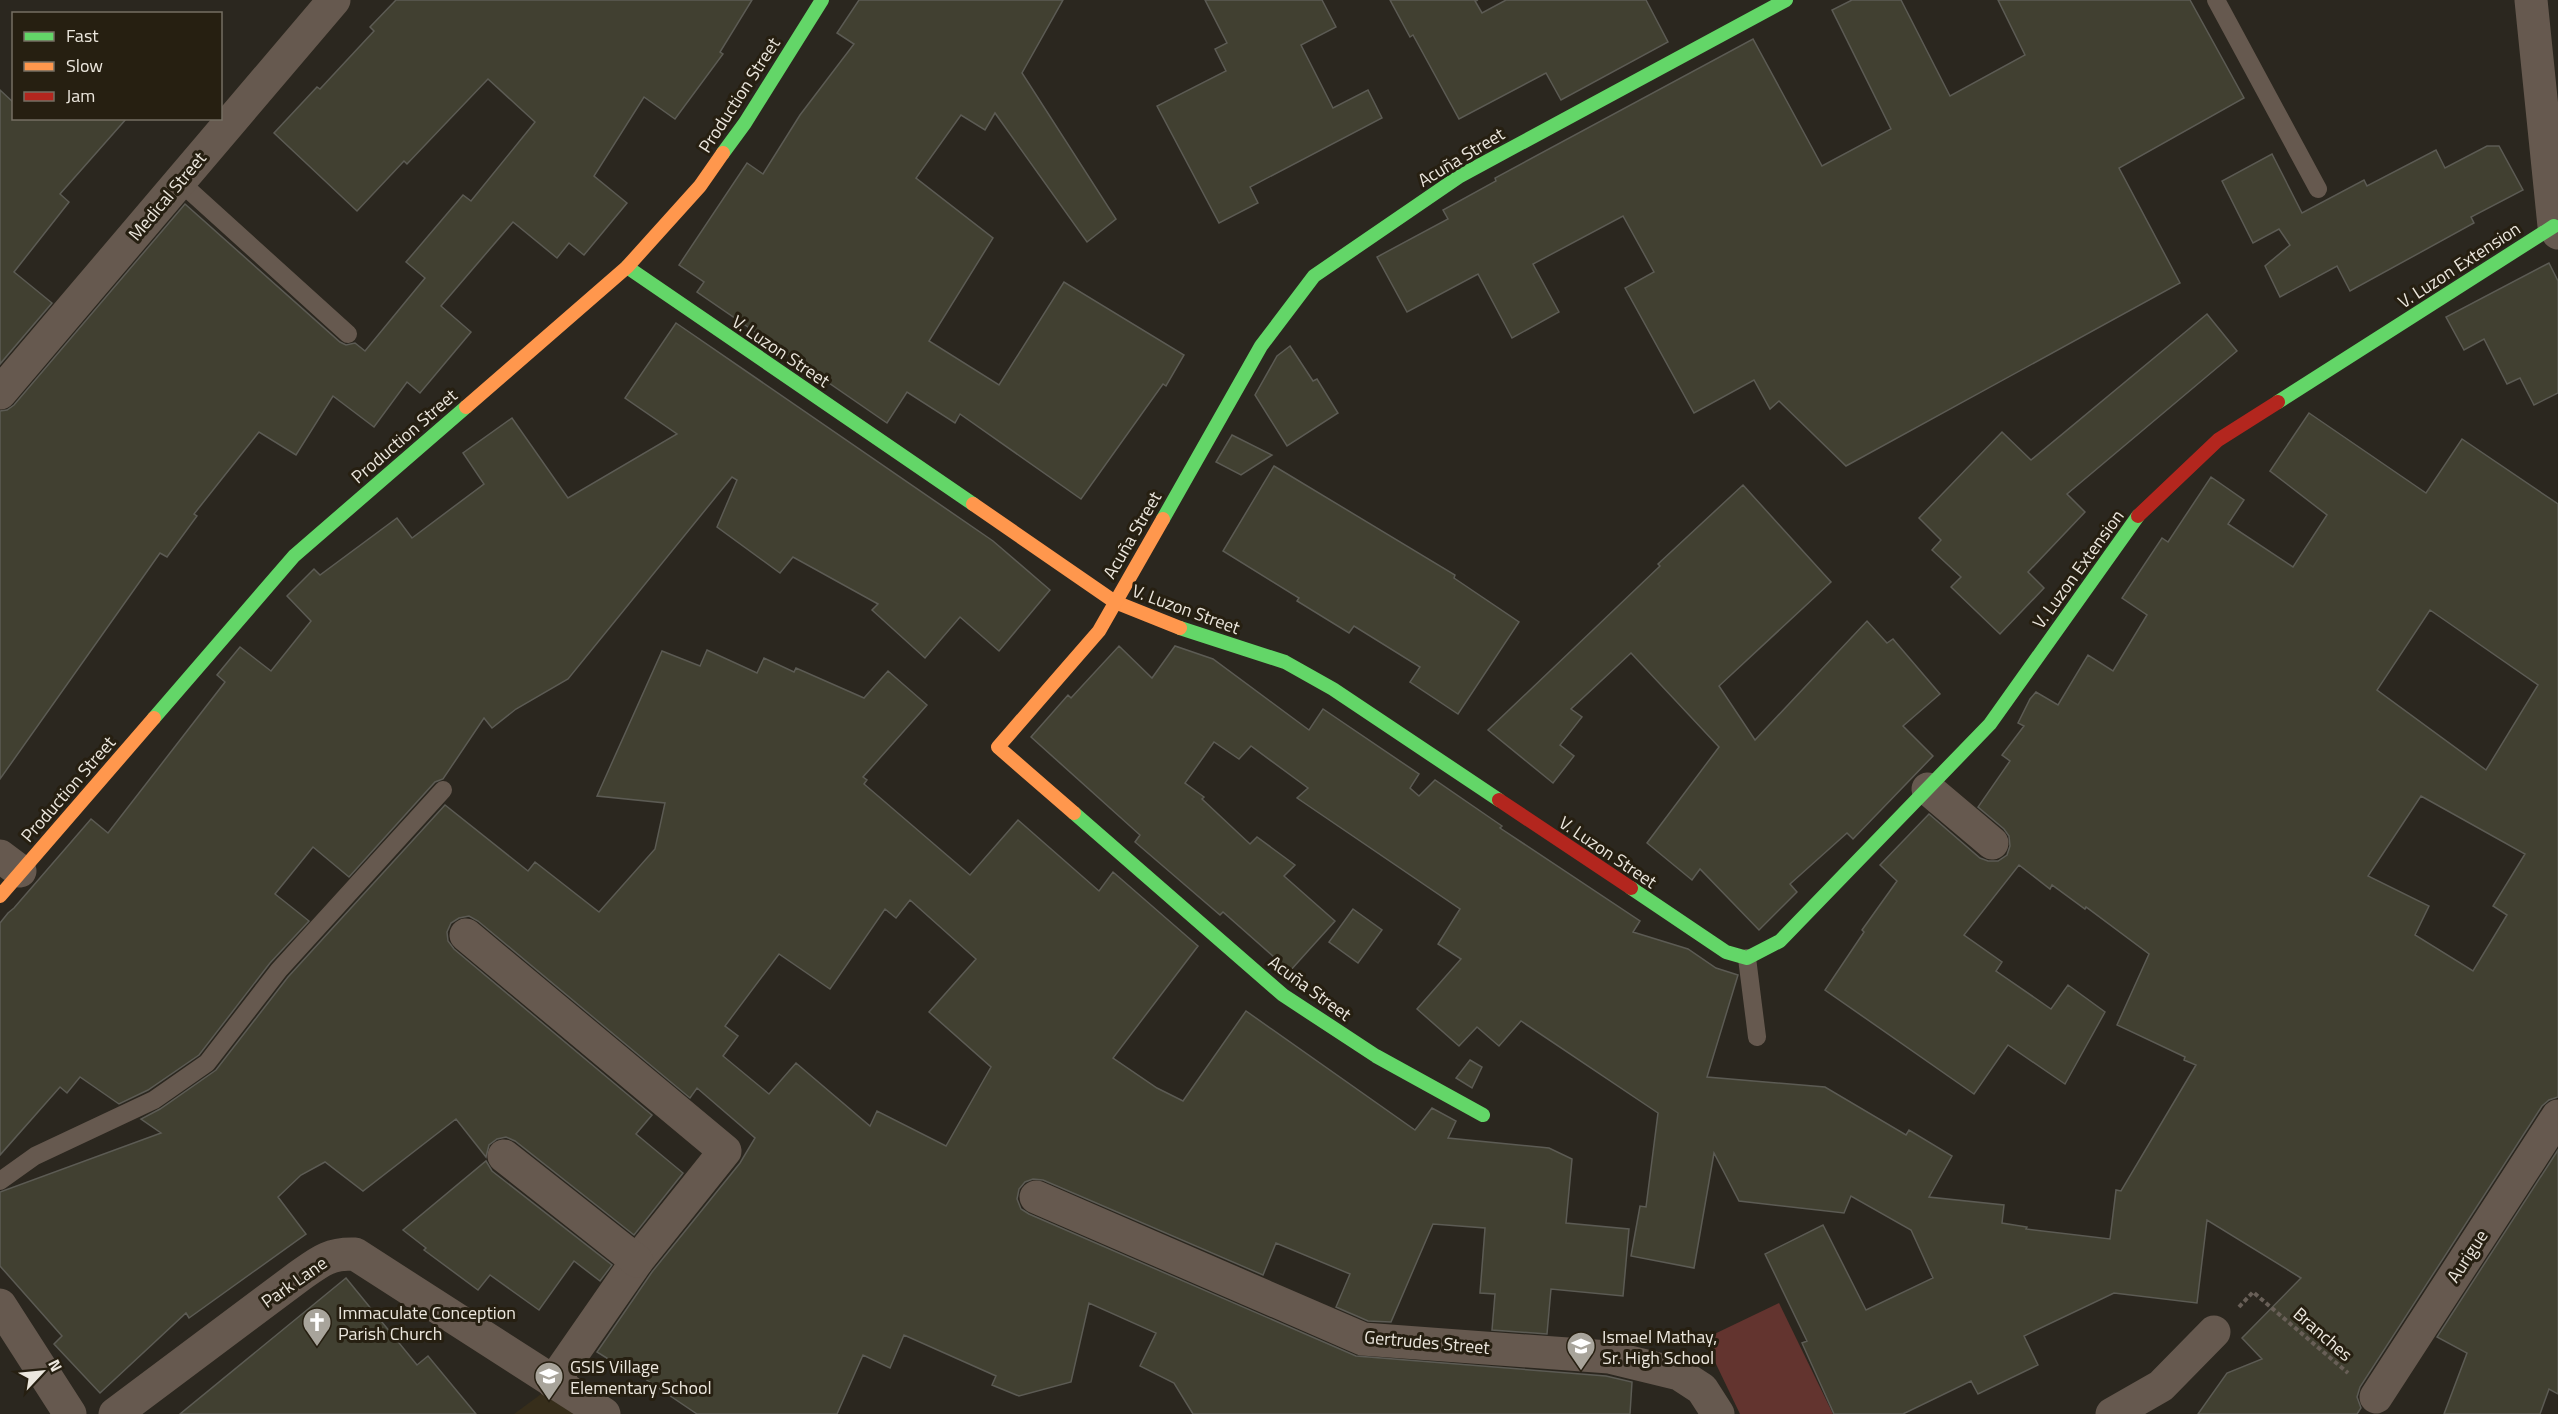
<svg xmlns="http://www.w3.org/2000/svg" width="2558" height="1414" font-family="'Titillium Web',sans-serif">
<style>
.built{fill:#372e1b}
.green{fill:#63342f}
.building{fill:#414031;stroke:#5c5b54;stroke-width:1.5;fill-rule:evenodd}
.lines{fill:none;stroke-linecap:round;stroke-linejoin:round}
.path{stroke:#685f57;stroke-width:4;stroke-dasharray:4.5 3;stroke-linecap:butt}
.lane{stroke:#66594f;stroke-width:18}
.street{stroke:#66594f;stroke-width:33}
.fast{stroke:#63d668;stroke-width:14}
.slow{stroke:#ff974d;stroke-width:14}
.jam{stroke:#b3261e;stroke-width:14}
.labels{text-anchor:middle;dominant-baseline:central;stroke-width:6;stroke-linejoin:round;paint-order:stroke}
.street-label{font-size:18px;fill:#ece7de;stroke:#261f11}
.poi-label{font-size:18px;fill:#ece7de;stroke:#261f11;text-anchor:start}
</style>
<rect width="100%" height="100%" fill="#2b271f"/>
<path class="built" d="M548 1389 588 1414H514Z"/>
<path class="green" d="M1779 1303 1833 1414H1740L1704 1339Z"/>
<g class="building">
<path d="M396 0H752L720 52 723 54 675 119 644 97 594 176 627 203 584 255 569 243 557 258 513 222 441 306 471 332 420 393 407 382 374 427 333 396 296 455 259 432 194 514 197 516 167 557 160 553 0 779V411L7 410 14 405 185 204 340 342 346 345 355 343 365 351 425 278 406 262 463 195 471 201 535 122 488 79 407 164 404 161 357 211 274 133 317 87 320 89 374 31 370 27Z"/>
<path d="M859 0H1063L1022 73 1116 219 1087 242 995 113 985 130 961 115 916 178 993 238 929 341 999 385 1064 282 1184 355 1166 386 1163 384 1081 499 960 414 955 423 907 392 887 423 697 292 704 282 679 265 747 163 763 174 800 115 854 44 837 33Z"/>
<path d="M1205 0H1322L1336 27 1301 45 1333 108 1368 90 1382 118 1250 187 1258 203 1219 223 1157 106 1226 71 1215 49 1227 43Z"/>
<path d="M1390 0H1478L1475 1 1482 13 1506 0H1646L1668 42 1561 100 1546 73 1459 119 1413 35 1410 37Z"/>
<path d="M1852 0H1901L1950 96 2025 55 1998 0H2190L2244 98 2119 168 2180 283 1846 466 1779 401 1770 409 1754 380 1694 413 1625 288 1654 272 1623 216 1533 264 1559 312 1512 338 1478 274 1407 312 1377 257 1448 219 1443 210 1496 181 1495 178 1753 39 1822 166 1891 129 1832 10Z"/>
<path d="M0 90 14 103V118H127L60 194 69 202 14 272 52 303 0 364Z"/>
<path d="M2487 146H2499L2523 190 2471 217 2474 223 2350 291 2337 266 2280 297 2265 266 2290 245 2279 229 2253 243 2222 181 2272 154 2302 213 2364 180 2367 186 2436 150 2445 168Z"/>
<path d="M2549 263 2558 281V393L2534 405 2520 378 2507 384 2484 339 2464 350 2446 317Z"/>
<path d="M2207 314 2237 351 2067 494 2085 512 2028 572 2044 588 2000 634 1951 587 1961 577 1932 550 1941 540 1919 518 2002 432 2031 460Z"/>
<path d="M676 323 993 541 1050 590 999 651 960 617 925 658 872 610 878 604 793 557 780 573 717 527 737 480 732 477 568 679 516 709 492 728 484 718 443 779 435 782 349 877 313 847 275 894 309 921 270 963 199 1055 148 1090 119 1104 80 1077 67 1093 60 1087 0 1155V923L8 913 14 908 91 819 108 833 225 682 217 675 240 647 271 671 311 621 287 596 314 569 320 575 397 518 412 538 484 484 463 453 512 418 568 498 677 434 625 398Z"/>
<path d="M1290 346 1313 381 1317 379 1338 413 1287 446 1255 395 1277 356Z"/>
<path d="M2309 413 2426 493 2462 439 2558 504V1097L2549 1100 2542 1106 2360 1387 2357 1397 2361 1408 2357 1414H2198L2227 1373 2262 1359 2242 1338 2301 1278 2207 1220 2197 1303 2114 1293 2024 1336 2038 1365 1978 1394 1971 1381 1903 1414H1834L1802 1343 1807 1341 1765 1254 1823 1225 1866 1310 1933 1278 1911 1230 1851 1196 1844 1213 1739 1201 1714 1153 1694 1268 1631 1256 1640 1206 1646 1207 1658 1113 1521 1021 1499 1046 1477 1027 1459 1046 1417 1009 1461 959 1438 944 1460 909 1297 798 1308 788 1251 746 1239 759 1214 742 1185 783 1204 797 1202 799 1250 844 1257 837 1295 865 1284 876 1335 921 1290 971 1223 912 1220 915 1135 842 1140 835 1031 737 1068 695 1071 698 1119 646 1152 678 1175 646 1213 659 1309 730 1323 709 1419 774 1410 788 1419 796 1435 780 1502 826 1500 828 1640 921 1633 932 1688 949 1716 968 1738 975 1707 1077 1825 1087 1906 1135 1909 1130 1952 1156 1929 1197 2004 1205 2002 1223 2027 1227 2026 1229 2110 1239 2116 1190 2121 1191 2196 1065 2184 1060 2185 1057 2117 1025 2149 954 2086 907 2085 909 2052 885 2050 889 2019 865 1964 935 2002 962 1996 971 2051 1009 2068 985 2105 1012 2065 1084 2008 1045 1974 1094 1825 990 1864 932 1862 930 1897 881 1880 865 1929 814 1980 858 1988 861H1998L2007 855 2010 846 2009 836 2004 829 1978 807 2010 761 2002 755 2024 726 2018 723 2030 699 2036 692 2058 705 2088 655 2113 671 2147 615 2122 598 2162 538 2168 542 2211 477 2244 500 2228 524 2293 567 2327 515 2270 471ZM2430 610 2538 685 2486 770 2377 690ZM2421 796 2525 854 2493 906 2507 915 2473 971 2415 935 2429 906 2368 876Z"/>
<path d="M1232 435 1272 455 1241 475 1216 462Z"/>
<path d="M1274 466 1455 575 1454 578 1519 622 1458 714 1410 682 1420 667 1354 626 1349 633 1297 601 1299 598 1223 551Z"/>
<path d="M1743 485 1831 582 1719 686 1755 740 1867 621 1887 643 1893 639 1940 694 1903 726 1933 756 1853 839 1847 833 1790 884 1797 892 1759 930 1700 869 1692 880 1647 843 1719 747 1631 653 1571 709 1582 717 1560 745 1574 756 1553 783 1488 730 1660 566 1658 564Z"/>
<path d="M707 650 757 673 764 658 794 672 796 668 864 698 888 671 927 705 863 777 867 780 864 784 970 875 1018 820 1099 891 1113 872 1198 946 1113 1058 1157 1088 1183 1101 1246 1011 1415 1130 1432 1108 1456 1121 1448 1138 1549 1148 1572 1159 1566 1223 1629 1229 1623 1296 1551 1289 1547 1334 1492 1330 1495 1294 1480 1293 1485 1228 1433 1224 1391 1322 1368 1321 1336 1307 1350 1274 1276 1243 1263 1275 1043 1180 1033 1179 1025 1182 1019 1189 1017 1199 1021 1209 1029 1214 1356 1356 1606 1376 1632 1382 1630 1414H1193L1174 1383 1140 1366 1156 1333 1089 1303 1071 1382 1019 1396 992 1385 996 1376 904 1335 890 1368 863 1355 837 1414H697L623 1364 621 1367 597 1352 652 1272 740 1163 755 1138 697 1088 690 1098 478 921 469 916 459 918 451 923 447 932 448 941 454 949 652 1115 636 1134 683 1173 634 1235 515 1141 506 1137 497 1139 489 1145 486 1157 456 1119 363 1191 325 1162 301 1175 278 1197 306 1234 189 1318 186 1313 100 1393 54 1344 62 1336 0 1266V1192L161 1133 141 1119 160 1109 216 1070 288 977 445 805 528 871 535 862 599 912 655 849 665 803 597 796 662 651 700 666ZM910 900 976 959 929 1012 991 1067 946 1146 877 1111 870 1126 796 1063 769 1094 723 1056 738 1036 725 1026 779 954 830 989 885 909 896 918Z"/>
<path d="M1353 909 1382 930 1358 963 1329 942Z"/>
<path d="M1470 1060 1482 1067 1472 1088 1456 1078Z"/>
<path d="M2558 1150V1394L2549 1389 2540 1414H2444L2467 1353 2437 1337Z"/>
<path d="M486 1161 492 1171 612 1265 600 1281 574 1261 539 1310 490 1275 478 1290 424 1250 426 1248 403 1230Z"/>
<path d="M346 1278 417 1365 428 1356 476 1414H180Z"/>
</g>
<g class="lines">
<path class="path" d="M2239 1307 2253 1292 2348 1373"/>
<g class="lane">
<path d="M2216 0 2318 189"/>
<path d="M179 181 348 334"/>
<path d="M1747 958 1757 1037"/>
<path d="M0 1181 35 1156 154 1100 207 1063 279 970 443 790"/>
</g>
<g class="street">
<path d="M2531 0 2554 226 2558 233"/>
<path d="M0 393 334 0"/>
<path d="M1928 789 1992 843"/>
<path d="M0 856 20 871"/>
<path d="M466 935 725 1151 637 1261 553 1382"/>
<path d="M504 1156 637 1261"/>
<path d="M1036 1197 1363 1339 1609 1357 1679 1374 1702 1389 1718 1414"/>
<path d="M0 1305 70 1414"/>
<path d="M2376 1397 2558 1116"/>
<path d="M115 1414 298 1277C319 1262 329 1253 355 1254L604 1414"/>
<path d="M2112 1414 2161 1386 2214 1332"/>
</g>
<g class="fast">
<path d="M723 153 745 123 822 0"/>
<path d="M627 267 973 504"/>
<path d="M2278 402 2554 226"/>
<path d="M1163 519 1261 346 1314 276 1460 176 1786 0"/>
<path d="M1180 628 1285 662 1333 689 1499 800"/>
<path d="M154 718 294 556 466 407"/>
<path d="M1074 813 1283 995 1376 1056 1483 1115"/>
<path d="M1631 888 1726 952 1747 958 1780 941 1990 724 2138 516"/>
</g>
<g class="slow">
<path d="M466 407 627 267 700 186 723 153"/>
<path d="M973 504 1115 602 1180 628"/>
<path d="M1074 813 998 747 1099 631 1163 519"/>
<path d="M0 896 154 718"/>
</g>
<g class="jam">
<path d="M2138 516 2218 440 2278 402"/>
<path d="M1499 800 1631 888"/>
</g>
</g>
<defs>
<g id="church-pin" transform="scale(1.5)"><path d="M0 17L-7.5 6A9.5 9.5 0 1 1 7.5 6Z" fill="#a8a49b" stroke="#261f11"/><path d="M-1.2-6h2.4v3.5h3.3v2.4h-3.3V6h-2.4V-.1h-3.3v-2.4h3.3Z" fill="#fff"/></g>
<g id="school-pin" transform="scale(1.5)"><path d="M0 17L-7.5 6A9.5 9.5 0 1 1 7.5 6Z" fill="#a8a49b" stroke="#261f11"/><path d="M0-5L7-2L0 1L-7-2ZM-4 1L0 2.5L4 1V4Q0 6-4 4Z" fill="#fff"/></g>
</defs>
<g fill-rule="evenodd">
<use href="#church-pin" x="317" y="1322"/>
<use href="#school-pin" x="1581" y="1346"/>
<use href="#school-pin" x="549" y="1376"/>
</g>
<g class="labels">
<g class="street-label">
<text transform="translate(739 95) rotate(-57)">Production Street</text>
<text transform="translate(1461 157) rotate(-31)">Acuña Street</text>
<text transform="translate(167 196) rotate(-50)">Medical Street</text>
<text transform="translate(2459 265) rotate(-33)">V. Luzon Extension</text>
<text transform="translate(781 351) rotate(34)">V. Luzon Street</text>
<text transform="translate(404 436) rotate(-41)">Production Street</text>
<text transform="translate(1132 535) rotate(-60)">Acuña Street</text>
<text transform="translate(2078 569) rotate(-54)">V. Luzon Extension</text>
<text transform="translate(1186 609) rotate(20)">V. Luzon Street</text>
<text transform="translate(68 789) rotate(-49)">Production Street</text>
<text transform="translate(1608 852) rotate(34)">V. Luzon Street</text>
<text transform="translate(1310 988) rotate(36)">Acuña Street</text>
<text transform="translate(2467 1256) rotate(-57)">Aurigue</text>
<text transform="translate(294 1282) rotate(-35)">Park Lane</text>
<text transform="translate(2323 1334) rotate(41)">Branches</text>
<text transform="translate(1427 1342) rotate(5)">Gertrudes Street</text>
</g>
<g class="poi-label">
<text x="338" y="1312">Immaculate Conception<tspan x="338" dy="21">Parish Church</tspan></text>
<text x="1602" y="1336">Ismael Mathay,<tspan x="1602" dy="21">Sr. High School</tspan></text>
<text x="570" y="1366">GSIS Village<tspan x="570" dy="21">Elementary School</tspan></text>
</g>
</g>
<rect x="12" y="12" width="210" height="108" fill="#261f11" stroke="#756f63" stroke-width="1.5"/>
<rect x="24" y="32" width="30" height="9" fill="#63d668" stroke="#756f63" stroke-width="1.5"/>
<text x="66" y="42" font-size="18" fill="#ece7de">Fast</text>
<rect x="24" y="62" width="30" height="9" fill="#ff974d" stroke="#756f63" stroke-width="1.5"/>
<text x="66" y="72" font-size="18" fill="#ece7de">Slow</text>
<rect x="24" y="92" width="30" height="9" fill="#b3261e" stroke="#756f63" stroke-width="1.5"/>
<text x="66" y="102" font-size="18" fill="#ece7de">Jam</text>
<g transform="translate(42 1372) rotate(64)" stroke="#261f11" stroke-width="4.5" paint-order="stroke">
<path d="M0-4.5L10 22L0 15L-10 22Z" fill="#ece7de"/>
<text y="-9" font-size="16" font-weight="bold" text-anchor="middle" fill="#ece7de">N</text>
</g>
</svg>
